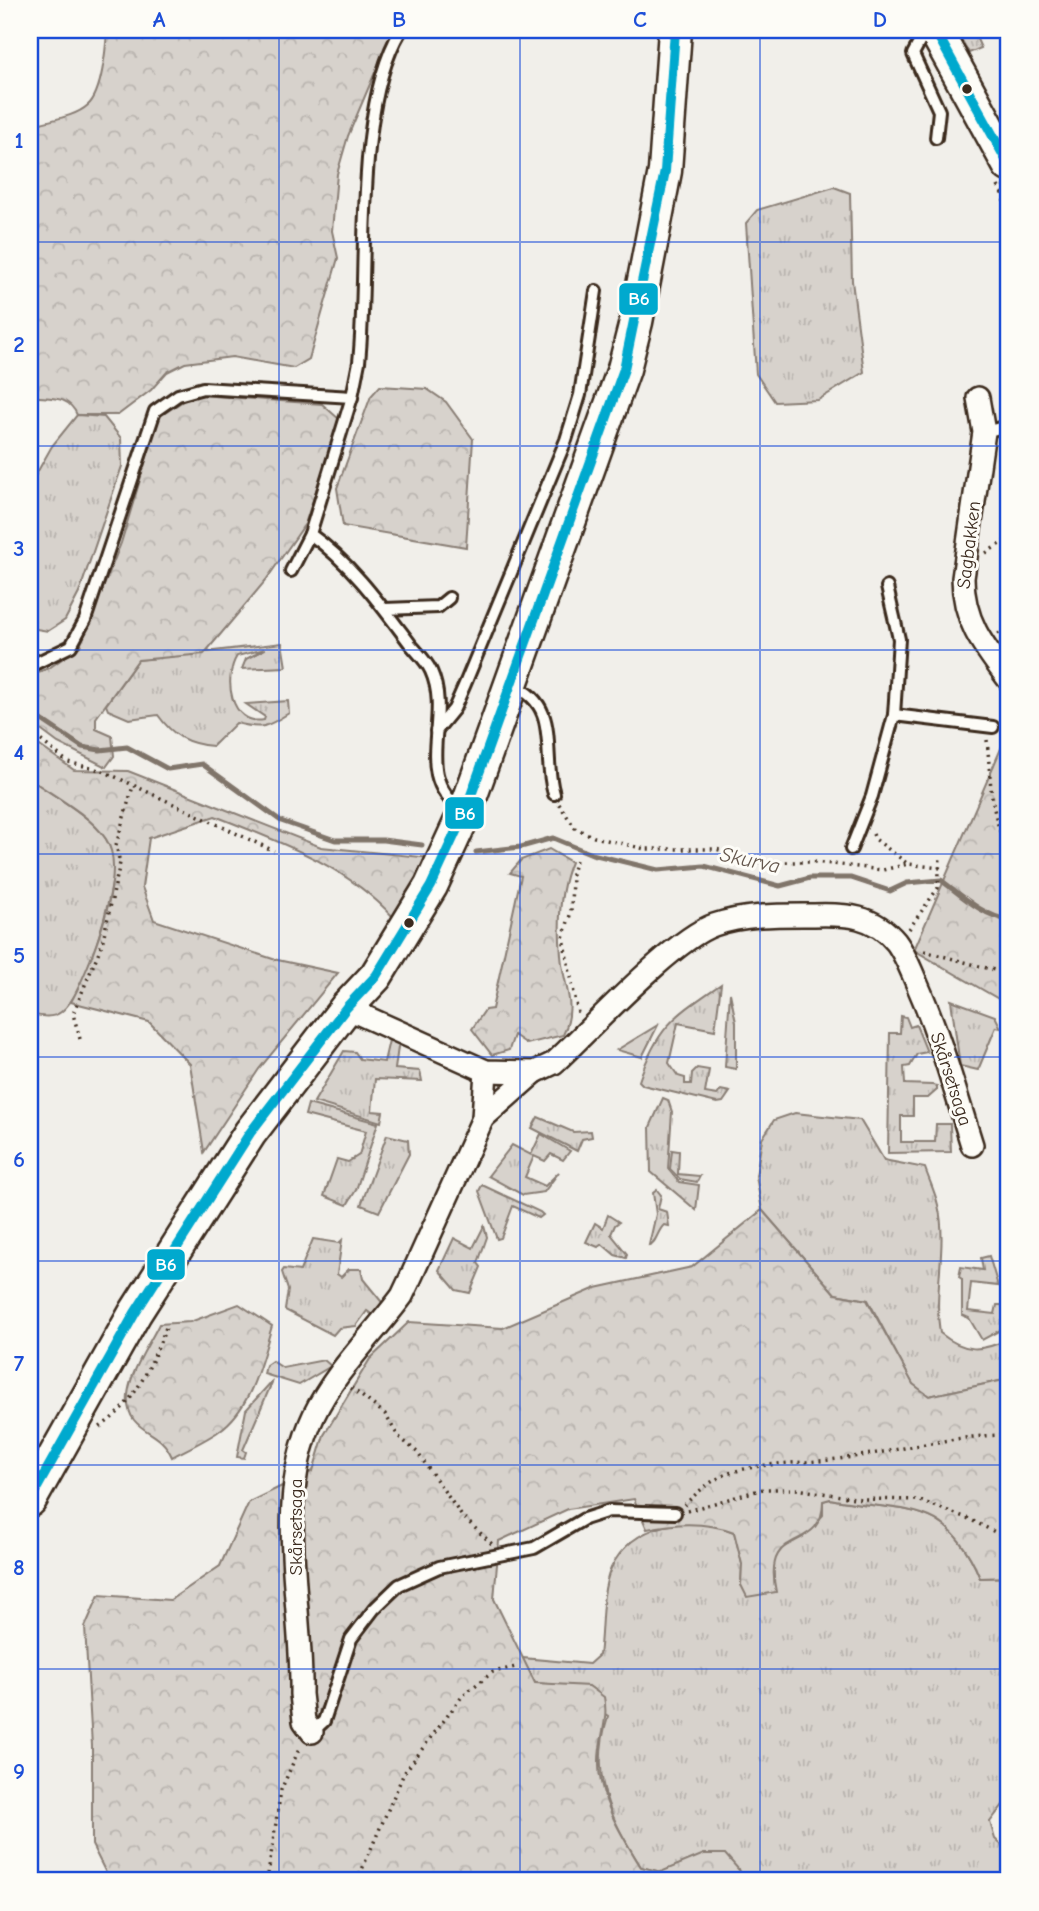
<svg xmlns="http://www.w3.org/2000/svg" width="1039" height="1911" font-family="'Comic Neue',sans-serif">
<style>
.grass{fill:url(#grass-tufts);stroke:#897e75;stroke-width:2}
.forest{fill:url(#forest-crowns);stroke:#897e75;stroke-width:2}
.lines{fill:none;stroke-linecap:round;stroke-linejoin:round}
.stream{stroke:#80746b;stroke-width:5}
.lane-casing{stroke:#3b2a1e;stroke-width:16}
.street-casing{stroke:#3b2a1e;stroke-width:26}
.secondary-casing{stroke:#3b2a1e;stroke-width:37}
.path{stroke:#3b2a1e;stroke-width:3.5;stroke-dasharray:2 5;stroke-linecap:butt}
.lane{stroke:#fdfcf7;stroke-width:10}
.street{stroke:#fdfcf7;stroke-width:21}
.secondary{stroke:#fdfcf7;stroke-width:32}
.bus-1-casing{stroke:#fdfcf7;stroke-width:16}
.bus-1{stroke:#00a9ce;stroke-width:10}
.grid{fill:none;stroke:#1d4ed8;stroke-width:2;stroke-opacity:0.55}
.bus-dot{fill:#3b2a1e;stroke:#fdfcf7;stroke-width:2.5}
.labels{text-anchor:middle;dominant-baseline:central;stroke-width:6;stroke-linejoin:round;paint-order:stroke}
.street-label{font-size:19px;fill:#3b2a1e;stroke:#fdfcf7}
.water-label{font-size:21px;font-style:italic;fill:#63554b;stroke:#fdfcf7}
.line-badge{stroke:#fdfcf7;stroke-width:2.5}
.badge-label{font-size:19px;text-anchor:middle;font-weight:bold;fill:#fff}
.neatline{fill:none;stroke:#1d4ed8;stroke-width:2.5}
.grid-label{font-size:23px;text-anchor:middle;font-weight:bold;fill:#1d4ed8}
</style>
<defs>
<pattern id="grass-tufts" width="24" height="20" patternUnits="userSpaceOnUse" patternTransform="scale(1.75)"><rect width="24" height="20" fill="#d7d2cc"/><path d="M3 7l-1-3M5 7V3M7 7l1-3M15 17l-1-3M17 17v-4M19 17l1-3" fill="none" stroke="#b9b4af"/></pattern>
<pattern id="forest-crowns" width="20" height="18" patternUnits="userSpaceOnUse" patternTransform="scale(1.75)"><rect width="20" height="18" fill="#d7d2cc"/><path d="M2 6a3 3 0 1 1 6 0M12 15a3 3 0 1 1 6 0" fill="none" stroke="#b9b4af"/></pattern>
</defs>
<rect width="100%" height="100%" fill="#f1efea"/>
<filter id="ink" filterUnits="userSpaceOnUse"><feTurbulence type="fractalNoise" baseFrequency=".0143" numOctaves="2"/><feDisplacementMap in="SourceGraphic" scale="14" xChannelSelector="R" yChannelSelector="G"/><feConvolveMatrix kernelMatrix="1 2 1 2 8 2 1 2 1" color-interpolation-filters="sRGB"/></filter>
<g filter="url(#ink)">
<g class="grass">
<path d="M956 30H982L983 34 976 37 981 48 969 53Z"/>
<path d="M834 187 850 193 852 281 864 372 818 400 775 402 756 374 746 223 757 210Z"/>
<path d="M77 415 104 417 121 438 122 466 79 593 65 620 48 631 30 628V485L52 446Z"/>
<path d="M282 643 286 667 242 669 246 659 265 649 237 656C223 678 230 726 264 720L265 717 246 704 288 701 289 713C267 727 263 730 236 723L213 746C187 744 173 736 158 715L129 719 108 710 106 705 138 660Z"/>
<path d="M30 779C51 794 98 820 108 843 111 849 114 857 114 863 114 896 86 993 61 1012 52 1019 40 1016 30 1014Z"/>
<path d="M721 984 715 1030 678 1023 669 1063 678 1076 685 1078V1084H691L692 1073 697 1068 709 1070 705 1093 717 1095 721 1090 730 1092 723 1102 717 1103 643 1085 639 1081C658 1025 675 1016 721 984Z"/>
<path d="M730 993 736 1022V1069L725 1067Z"/>
<path d="M951 1000 995 1016 1001 1028 996 1027 978 1070 960 1066Z"/>
<path d="M901 1016 906 1017 910 1027 916 1025 927 1052 917 1054 910 1066 904 1067 905 1084 932 1085 937 1086V1090L928 1098H913V1116H901V1142H935L936 1124H950L951 1152 888 1153 890 1033H900Z"/>
<path d="M658 1025 642 1057 617 1050Z"/>
<path d="M390 1036 402 1041 398 1047 395 1069 420 1071 422 1081 375 1079 372 1111 383 1112 381 1122 314 1102 344 1051 355 1052 360 1059 384 1062Z"/>
<path d="M663 1098 668 1100 672 1112 668 1169 679 1182 699 1185 696 1210 651 1172 650 1127Z"/>
<path d="M308 1104 378 1123 356 1190 347 1205 324 1196 337 1159 348 1162 359 1155 366 1131 305 1115Z"/>
<path d="M795 1113 860 1120 884 1160 925 1168C929 1180 935 1192 938 1205 948 1246 933 1290 940 1333 965 1353 981 1352 1009 1339V1379L929 1396 913 1385 868 1300 835 1294 762 1210 756 1176 762 1139 774 1120Z"/>
<path d="M538 1117 573 1132 591 1131 592 1137 582 1139 577 1151 532 1128Z"/>
<path d="M541 1134 570 1151 563 1160 551 1154 545 1161 534 1156 525 1177 545 1186 559 1172 544 1192 523 1195 488 1176 512 1145 531 1155Z"/>
<path d="M387 1135 408 1140 409 1154 379 1212 361 1205Z"/>
<path d="M672 1150 679 1151 678 1174 700 1176 697 1182 680 1179 670 1169Z"/>
<path d="M482 1185 540 1212 543 1215 539 1218 513 1206 501 1238 497 1239 479 1191Z"/>
<path d="M657 1190 661 1195 658 1209 667 1212 669 1226 664 1225C657 1231 657 1243 649 1245L656 1214 653 1193Z"/>
<path d="M608 1215 619 1222 615 1225 611 1234 627 1254 626 1258 615 1255 602 1244 598 1247 586 1242 595 1223 603 1228Z"/>
<path d="M484 1226 487 1237 478 1263 481 1267 470 1293 456 1290 439 1270 454 1238 473 1248Z"/>
<path d="M313 1239 339 1243 342 1240 337 1274 341 1277 349 1269H361L363 1279 385 1306 374 1316 367 1311 356 1326 339 1328 333 1335 285 1310 288 1290 282 1272 284 1269 300 1271Z"/>
<path d="M989 1256 998 1286 971 1283 968 1311 995 1314 997 1305H1002L1008 1326 982 1340 969 1318 962 1315V1279L959 1277 961 1267 983 1270 981 1258Z"/>
<path d="M324 1360 331 1366 299 1385 264 1374 266 1365 272 1361 283 1368Z"/>
<path d="M273 1380 243 1450 246 1452 244 1458 237 1457 246 1410Z"/>
<path d="M830 1499C905 1514 946 1496 980 1578L1009 1577V1808L1003 1805 990 1822 995 1839 1009 1852V1881H743L739 1869 661 1872 641 1867C609 1816 589 1776 608 1716L560 1685 535 1683 522 1658 589 1664 599 1655C603 1628 600 1594 611 1568 633 1522 690 1515 734 1532L742 1564 741 1585 774 1579 773 1563 778 1550 803 1537 823 1515V1501Z"/>
</g>
<g class="forest">
<path d="M107 30H393L348 136 337 174 332 231 338 258 309 359 294 368 232 357 185 363 167 372 151 390 118 415H77C68 394 49 399 30 396V126C47 120 74 118 88 105 102 93 106 48 107 30Z"/>
<path d="M380 386 427 389 446 402 473 439 466 547 343 526 337 488 371 396Z"/>
<path d="M200 395 322 404 339 419 337 428 305 524 266 580 204 654 138 660 96 718V729L112 736 114 756 106 767 58 743 30 722V675L49 668 80 646 121 543 159 417 189 397Z"/>
<path d="M1009 730V1005L914 950Z"/>
<path d="M30 739 74 770 128 771 321 847 432 858 394 918C346 865 280 842 215 816L149 838 142 887 154 920 273 959 338 973 259 1069 204 1152 190 1064 149 1022 71 1002C89 969 129 873 106 839 89 814 54 796 30 779Z"/>
<path d="M549 849 571 862C559 891 558 923 561 955 563 986 578 1004 563 1035L527 1044 514 1035 509 1050 492 1055 472 1029 485 1010 492 1009 521 876 510 873 521 860Z"/>
<path d="M762 1210 835 1294 867 1300 913 1384 929 1396 1009 1379V1577L980 1578C946 1496 905 1514 830 1499L823 1501C823 1556 761 1522 776 1592L747 1597 741 1585 742 1564 734 1532C707 1522 675 1523 647 1529L634 1499 568 1509 499 1541 494 1599 535 1683 589 1686 604 1697C609 1720 599 1738 599 1761 598 1798 622 1836 641 1867L661 1872 704 1854H725L739 1870 743 1881H110L92 1845V1746L85 1627 99 1595 170 1600 220 1566 249 1502 313 1471 324 1435 370 1359 409 1322 503 1328 596 1288 692 1267Z"/>
<path d="M239 1304 272 1326C261 1362 252 1408 219 1431 205 1441 187 1449 172 1457 162 1434 146 1435 134 1420 114 1393 147 1349 159 1324L190 1322Z"/>
</g>
<g class="lines">
<g class="stream">
<path d="M30 712 82 747 100 750 127 747 168 769 202 764 281 821 335 840H383L422 845"/>
<path d="M476 852 521 847 553 838 592 854 658 870 704 866 780 886 810 878H851L890 891 907 883 941 880C962 896 983 916 1009 920"/>
</g>
<g class="lane-casing">
<g id="lane">
<path d="M401 30C353 109 369 268 359 362L352 397 310 534C352 564 381 605 411 645 418 653 427 662 431 671 453 719 410 775 463 811"/>
<path d="M934 34 920 41 913 54 939 111 936 138"/>
<path d="M984 432 1008 426"/>
<path d="M291 571 310 534"/>
<path d="M887 587 899 639 894 715"/>
<path d="M385 609 438 607 449 598"/>
<path d="M30 666 71 646 85 620 155 411 178 395 203 388 352 397"/>
<path d="M514 686C562 706 541 753 554 794"/>
<path d="M436 731 454 709 465 684 566 440 580 395 596 291"/>
<path d="M851 849 872 796 894 715 993 727"/>
<path d="M312 1732 324 1721 351 1639 374 1609 399 1585 439 1567 534 1548 584 1519 609 1511 675 1513"/>
</g>
</g>
<g class="street-casing">
<g id="street">
<path d="M978 398 984 432 963 578C963 621 984 647 1009 680"/>
<path d="M346 1008 486 1071 535 1072 554 1063C589 1031 673 939 714 925 745 914 782 915 814 915 846 914 874 915 896 942 905 954 911 970 917 984 940 1036 955 1091 972 1145"/>
<path d="M483 1118 535 1072"/>
<path d="M312 1732 304 1721 301 1694C303 1602 273 1502 314 1415 335 1371 373 1335 402 1296L411 1277 483 1118 486 1071"/>
</g>
</g>
<g class="secondary-casing">
<g id="secondary">
<path d="M935 30 1009 165"/>
<path d="M30 1500 135 1313 250 1133 346 1008 376 976 431 886 465 812 624 369 636 322 665 171 675 30"/>
</g>
</g>
<g class="path">
<path d="M998 186 1009 207"/>
<path d="M1005 186 1003 195 1009 237"/>
<path d="M986 553 1009 538"/>
<path d="M998 634 1009 629"/>
<path d="M30 732 68 762 103 771 274 851"/>
<path d="M987 740C991 778 989 816 1009 850"/>
<path d="M559 804 575 828 594 837 645 849H716L759 862H815L883 870 908 864 940 868"/>
<path d="M873 834 875 839 908 864"/>
<path d="M576 860 572 873 571 912 563 938 578 1013"/>
<path d="M909 929 938 888 940 857"/>
<path d="M924 951 1009 974"/>
<path d="M80 1039 73 1014 102 944 120 863 116 845 133 786"/>
<path d="M351 1388 385 1414 398 1436 417 1452 461 1515 492 1544"/>
<path d="M100 1427C137 1402 151 1365 167 1325"/>
<path d="M684 1505C699 1491 713 1478 733 1472 769 1461 808 1464 845 1458 900 1451 952 1435 1009 1435"/>
<path d="M687 1511 763 1489H796L861 1499 918 1500 967 1518 1009 1539"/>
<path d="M267 1881 281 1790 300 1747"/>
<path d="M357 1881 404 1773 464 1694 493 1672 516 1667"/>
</g>
<use href="#lane" class="lane"/>
<use href="#street" class="street"/>
<use href="#secondary" class="secondary"/>
<g class="bus-1-casing">
<g id="bus-1">
<path d="M935 30 1009 165"/>
<path d="M30 1500 135 1313 250 1133 346 1008 376 976 431 886 465 812 624 369 665 171 675 30"/>
</g>
</g>
<use href="#bus-1" class="bus-1"/>
</g>
</g>
<path class="grid" d="M279 30V1881M520 30V1881M760 30V1881M30 242H1009M30 446H1009M30 650H1009M30 854H1009M30 1057H1009M30 1261H1009M30 1465H1009M30 1669H1009"/>
<g class="bus-dot">
<circle cx="967" cy="89" r="6"/>
<circle cx="409" cy="923" r="6"/>
</g>
<g class="labels">
<g class="street-label">
<text transform="translate(969 545) rotate(-83)">Sagbakken</text>
<text transform="translate(951 1079) rotate(72)">Skårsetsaga</text>
<text transform="translate(296 1527) rotate(-90)">Skårsetsaga</text>
</g>
<g class="water-label">
<text transform="translate(750 860) rotate(12)">Skurva</text>
</g>
</g>
<g class="line-badge">
<rect x="618" y="282" width="41" height="34" rx="7" fill="#00a9ce"/>
<rect x="444" y="796" width="41" height="34" rx="7" fill="#00a9ce"/>
<rect x="146" y="1248" width="40" height="33" rx="7" fill="#00a9ce"/>
</g>
<g class="badge-label">
<text x="639" y="305">B6</text>
<text x="465" y="820">B6</text>
<text x="166" y="1271">B6</text>
</g>
<rect width="1039" height="1911" fill="none" stroke="#fdfcf7" stroke-width="77"/>
<rect x="38" y="38" width="962" height="1834" class="neatline"/>
<g class="grid-label">
<text x="159" y="27">A</text>
<text x="399" y="27">B</text>
<text x="640" y="27">C</text>
<text x="880" y="27">D</text>
<text x="19" y="148">1</text>
<text x="19" y="352">2</text>
<text x="19" y="556">3</text>
<text x="19" y="760">4</text>
<text x="19" y="963">5</text>
<text x="19" y="1167">6</text>
<text x="19" y="1371">7</text>
<text x="19" y="1575">8</text>
<text x="19" y="1779">9</text>
</g>
</svg>
